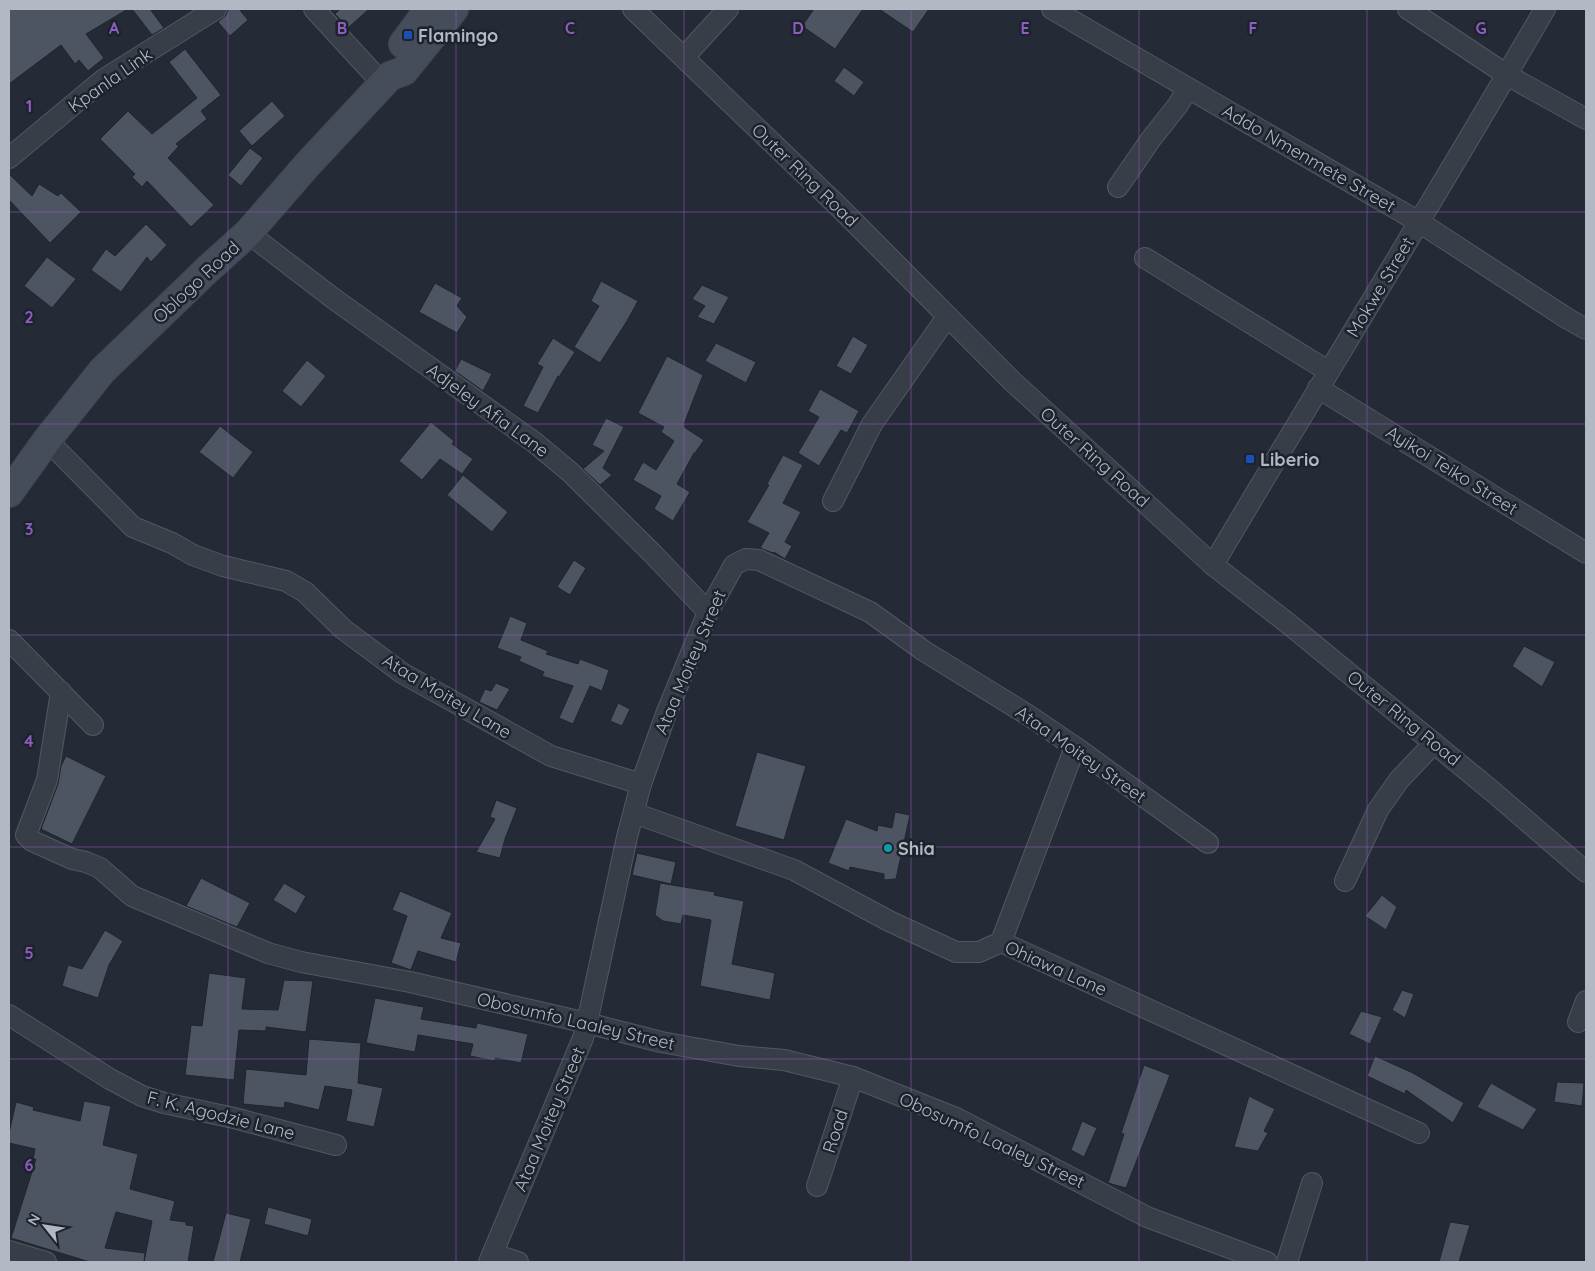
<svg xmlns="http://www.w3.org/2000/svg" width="1595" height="1271" font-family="Quicksand,sans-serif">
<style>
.building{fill:#4d5562;stroke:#1f252e}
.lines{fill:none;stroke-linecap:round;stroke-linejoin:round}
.minor-casing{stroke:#525862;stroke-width:22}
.secondary-casing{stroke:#414751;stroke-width:30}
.minor{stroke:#373e48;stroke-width:20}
.secondary{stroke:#464d5a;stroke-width:28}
.grid{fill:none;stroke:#8e5dc1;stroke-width:1;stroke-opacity:0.55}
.transit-dot{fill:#1a4fb4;stroke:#1d232c;stroke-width:2}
.culture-dot{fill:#0f9aa8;stroke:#1d232c;stroke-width:2}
.labels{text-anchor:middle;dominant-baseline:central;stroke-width:5;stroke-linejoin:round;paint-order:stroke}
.poi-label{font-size:18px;font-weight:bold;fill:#b2b8c4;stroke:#1d232c;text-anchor:start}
.street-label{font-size:18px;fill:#b2b8c4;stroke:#1d232c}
.grid-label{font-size:16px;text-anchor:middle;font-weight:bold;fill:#8e5dc1;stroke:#1d232c;stroke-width:5;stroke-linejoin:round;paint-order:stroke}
</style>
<rect width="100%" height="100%" fill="#242b37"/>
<g class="building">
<path d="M9 9H128L86 34 104 58 88 71 79 60 75 64 61 45 9 84Z"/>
<path d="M132 9H150L164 28 152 35Z"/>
<path d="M229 9H239L248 20 230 36 218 22 226 15Z"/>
<path d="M340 9H369L348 28 335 14Z"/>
<path d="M814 9H863L835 49 802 26Z"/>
<path d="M879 9H929L913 32Z"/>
<path d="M185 49 221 95 201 111 207 119 176 144 179 146 168 158 214 205 191 227 147 181 142 187 132 177 135 174 100 139 128 111 152 134 197 98 169 62Z"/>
<path d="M844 67 864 82 854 96 834 81Z"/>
<path d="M272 101 285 116 252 146 239 131Z"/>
<path d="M250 148 263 158 241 186 228 175Z"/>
<path d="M9 174 32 196 39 184 58 196 61 193 81 212 50 243 9 200Z"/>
<path d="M146 224 167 245 151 262 147 257 121 292 91 270 106 249 115 256Z"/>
<path d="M47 257 76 279 52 308 24 286Z"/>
<path d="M601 281 638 301 627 321 600 363 574 347 599 306 591 301Z"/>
<path d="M435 283 462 298 457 306 467 317 457 333 419 312Z"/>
<path d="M702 285 729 297 714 324 697 317 705 306 692 299Z"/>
<path d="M853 336 868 345 851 374 836 366Z"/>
<path d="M553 338 575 352 559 377 558 376 538 413 523 406 543 367 537 364Z"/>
<path d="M716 343 756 362 746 383 705 361Z"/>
<path d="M667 356 703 375 684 424 685 425 684 427 704 440 695 453H694L677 484 690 492 673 521 654 509 661 496 633 480 643 462 656 470 674 441 661 432 664 427 638 413Z"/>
<path d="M461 359 492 374 483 391 455 371Z"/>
<path d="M307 360 326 376 301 407 282 391Z"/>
<path d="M820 389 859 411 847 433 841 430 819 466 798 453 819 417 808 411Z"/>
<path d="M606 418 624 427 603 468 612 475 600 485 583 469 604 451 592 445Z"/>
<path d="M431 422 454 441 452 444 473 459 462 474 440 459 422 480 399 461Z"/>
<path d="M220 426 253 452 233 478 199 452Z"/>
<path d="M783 455 803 465 783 503 801 512 785 542 792 546 785 559 774 552 773 553 760 548 769 533 747 522 769 485 767 484Z"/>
<path d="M463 475 508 512 492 532 447 495Z"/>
<path d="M574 560 586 568 570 595 557 587Z"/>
<path d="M510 616 527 623 521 640 548 651 546 654 578 664 580 659 609 670 602 691 590 686 573 724 559 718 573 686 542 676 544 672 519 661 521 657 497 648Z"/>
<path d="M1524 646 1555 662 1542 687 1512 666Z"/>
<path d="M496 683 510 689 497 710 479 702 485 689 491 691Z"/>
<path d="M618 703 630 709 622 726 610 721Z"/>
<path d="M757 752 806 766 784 840 735 826Z"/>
<path d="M66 756 106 776 72 844 41 829 58 784 61 766Z"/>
<path d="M496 800 517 808 505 839 500 858 476 852 495 819 490 817Z"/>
<path d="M895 812 910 815 896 879 884 880V874L850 867 849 871 828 863 846 819 877 831 878 825 892 828Z"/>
<path d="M637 853 676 862 671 884 632 875Z"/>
<path d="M201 878 250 903 237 927 186 906Z"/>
<path d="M284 883 306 896 296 914 273 900Z"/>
<path d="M660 883 715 892 714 895 744 901 732 964 775 973 770 1000 700 986 711 920 683 915 681 924 663 921 655 915Z"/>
<path d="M400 891 452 913 441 938 461 943 456 962 418 951 411 970 391 963 407 916 392 910Z"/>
<path d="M1382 895 1397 907 1386 930 1365 916Z"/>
<path d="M105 930 123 941 109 965 98 998 62 986 68 965 82 969Z"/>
<path d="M209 973 246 978 242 1009 278 1010 284 980 313 981 306 1032 266 1027V1031L239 1030 234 1080 185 1075 191 1025 202 1026Z"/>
<path d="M1402 990 1414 994 1405 1018 1392 1010Z"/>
<path d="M375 998 424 1007 421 1019 476 1028 477 1023 528 1034 521 1063 495 1058V1061L470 1056 473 1044 418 1035 415 1052 366 1043Z"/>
<path d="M1361 1011 1382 1017 1370 1044 1349 1034Z"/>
<path d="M309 1039 361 1043 358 1083 383 1088 374 1127 346 1121 352 1090 325 1086 319 1110 285 1102 284 1108 243 1104 246 1069 306 1075Z"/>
<path d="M1375 1056 1413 1073 1464 1103 1453 1123 1406 1090 1405 1094 1367 1076Z"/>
<path d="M1144 1065 1170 1075 1126 1188 1108 1183 1124 1134 1121 1133Z"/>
<path d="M1557 1082 1584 1083 1582 1106 1554 1102Z"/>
<path d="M1491 1083 1537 1109 1523 1130 1477 1107Z"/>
<path d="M1249 1096 1275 1109 1264 1131 1268 1133 1258 1151 1234 1147Z"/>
<path d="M84 1101 111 1106 103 1145 138 1154 130 1189 175 1201 170 1220 186 1222V1225L194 1226 188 1262H144L152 1221 116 1212 105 1248 145 1253 144 1262H90L11 1238 36 1159H33L35 1149 9 1143V1133L16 1102 34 1107 33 1110 80 1121Z"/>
<path d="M1082 1121 1097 1128 1084 1157 1071 1150Z"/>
<path d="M268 1207 312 1219 308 1236 264 1224Z"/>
<path d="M226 1213 251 1219 240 1262H213Z"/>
<path d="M1450 1222 1470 1225 1459 1262H1439Z"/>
</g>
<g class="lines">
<g class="minor-casing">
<g id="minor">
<path d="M314 9 383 84"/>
<path d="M633 9 840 208 1012 381 1213 565 1290 625 1492 791 1586 872"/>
<path d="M1052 9 1419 222 1568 319 1586 329"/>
<path d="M1408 9 1507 75 1586 119"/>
<path d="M684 57 728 9"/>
<path d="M9 158 104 79 216 9"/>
<path d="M1118 187 1151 139 1178 105 1188 88"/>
<path d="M248 233 334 299 534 442 570 472 653 554 708 612"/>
<path d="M1145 258 1328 371"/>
<path d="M1318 388 1586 553"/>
<path d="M47 440 133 527 172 543 193 555 223 566 286 581 305 592 343 629 402 673 551 756 641 784"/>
<path d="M833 501 872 424 947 317"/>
<path d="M1213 565C1323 379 1437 196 1545 9"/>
<path d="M9 640 93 725"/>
<path d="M61 692 47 780 26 835 32 841 72 859 86 862 100 868 132 896 268 953 301 962 410 982 587 1023 661 1042 739 1056 784 1060 853 1077 956 1118 1147 1217 1267 1262"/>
<path d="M634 813 794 870 889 921 956 952H979L1001 942 1419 1133"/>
<path d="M1345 881 1378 810 1399 780 1434 743"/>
<path d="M1001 942 1075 747"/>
<path d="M9 1015 110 1079 142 1096 164 1103 234 1118 336 1145"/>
<path d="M1578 1022 1586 1001"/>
<path d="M817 1186 853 1077"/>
<path d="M9 1251 46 1262"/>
<path d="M493 1254 518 1262"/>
<path d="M489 1262 583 1038 587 1023 627 837 641 784 666 714 708 612 734 565 746 559 759 560 870 612 924 651 1028 715 1075 747 1208 843"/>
<path d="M1287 1262 1312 1183"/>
</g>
</g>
<g class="secondary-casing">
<g id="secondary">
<path d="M403 44 429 9"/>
<path d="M9 493 47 440 102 371 208 269 248 233 308 164 390 76 404 71 454 9"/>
</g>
</g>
<use href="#minor" class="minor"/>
<use href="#secondary" class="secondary"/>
</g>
<path class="grid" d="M228 9V1262M456 9V1262M684 9V1262M911 9V1262M1139 9V1262M1367 9V1262M9 212H1586M9 424H1586M9 635H1586M9 847H1586M9 1059H1586"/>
<g class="transit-dot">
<rect x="403" y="30" width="10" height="10" rx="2.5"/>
<rect x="1245" y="454" width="10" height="10" rx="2.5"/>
</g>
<circle class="culture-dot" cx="888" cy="848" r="5"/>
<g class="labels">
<g class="poi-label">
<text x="418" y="35">Flamingo</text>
<text x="1260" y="459">Liberio</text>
<text x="898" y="848">Shia</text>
</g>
<g class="street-label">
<text transform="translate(110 80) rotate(-35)">Kpanla Link</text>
<text transform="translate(1309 158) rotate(30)">Addo Nmenmete Street</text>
<text transform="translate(805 175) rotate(44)">Outer Ring Road</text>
<text transform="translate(196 282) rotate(-43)">Oblogo Road</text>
<text transform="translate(1380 287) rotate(-59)">Mokwe Street</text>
<text transform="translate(488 410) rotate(36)">Adjeley Afia Lane</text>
<text transform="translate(1095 457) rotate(42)">Outer Ring Road</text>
<text transform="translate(1452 470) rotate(32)">Ayikoi Teiko Street</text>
<text transform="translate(690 662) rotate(-67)">Ataa Moitey Street</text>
<text transform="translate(447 696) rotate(31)">Ataa Moitey Lane</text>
<text transform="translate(1404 718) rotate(39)">Outer Ring Road</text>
<text transform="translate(1081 754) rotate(35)">Ataa Moitey Street</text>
<text transform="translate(1056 968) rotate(24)">Ohiawa Lane</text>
<text transform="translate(576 1021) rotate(13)">Obosumfo Laaley Street</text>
<text transform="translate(221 1115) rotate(14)">F. K. Agodzie Lane</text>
<text transform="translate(549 1119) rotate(-67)">Ataa Moitey Street</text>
<text transform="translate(835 1131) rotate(-72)">Road</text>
<text transform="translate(992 1140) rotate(25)">Obosumfo Laaley Street</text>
</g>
</g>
<g class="grid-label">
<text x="114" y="34">A</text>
<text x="342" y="34">B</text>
<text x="570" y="34">C</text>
<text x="798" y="34">D</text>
<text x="1025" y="34">E</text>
<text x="1253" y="34">F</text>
<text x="1481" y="34">G</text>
<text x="29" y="112">1</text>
<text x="29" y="323">2</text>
<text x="29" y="535">3</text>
<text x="29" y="747">4</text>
<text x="29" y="959">5</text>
<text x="29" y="1171">6</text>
</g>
<rect width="1595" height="1271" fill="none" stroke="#b2b8c4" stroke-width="20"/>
<g transform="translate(45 1226) rotate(300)" stroke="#1d232c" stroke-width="4" paint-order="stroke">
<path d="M0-4L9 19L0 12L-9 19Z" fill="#b2b8c4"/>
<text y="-8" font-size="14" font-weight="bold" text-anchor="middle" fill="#b2b8c4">N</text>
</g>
</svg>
